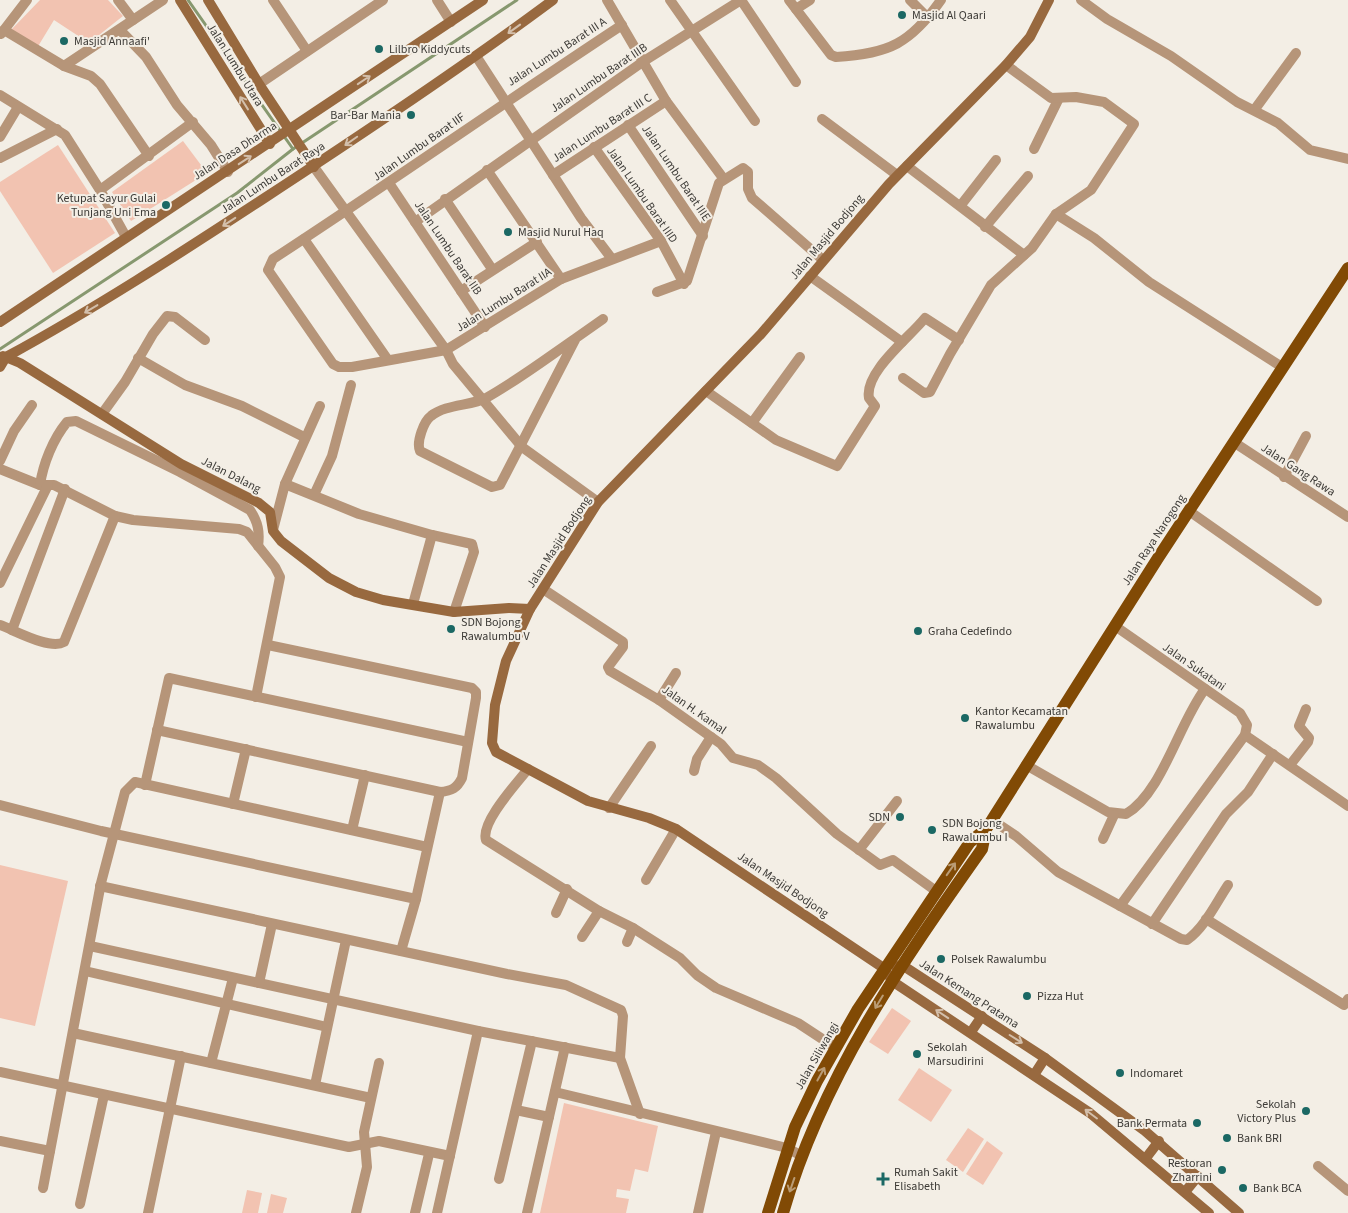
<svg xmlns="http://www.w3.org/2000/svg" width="1348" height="1213" font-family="'Source Sans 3',sans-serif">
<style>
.green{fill:#f2c3b1}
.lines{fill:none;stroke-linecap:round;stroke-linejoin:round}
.stream{stroke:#87986f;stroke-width:3}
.street{stroke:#b69579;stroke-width:10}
.secondary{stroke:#98693f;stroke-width:10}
.primary{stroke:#814a05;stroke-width:12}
.oneway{stroke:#d3bfab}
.oneway2{stroke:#ba9c75}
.poi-dot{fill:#1b6864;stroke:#f3eee5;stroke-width:2}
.labels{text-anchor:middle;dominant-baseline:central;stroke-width:4;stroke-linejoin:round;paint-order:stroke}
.poi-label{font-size:12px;fill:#3d3b37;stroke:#f3eee5;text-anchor:start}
.street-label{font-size:12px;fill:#3d3b37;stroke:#f3eee5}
</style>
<rect width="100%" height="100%" fill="#f3eee5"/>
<g class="green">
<path d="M40 0H108L123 16 89 43 54 20 37 48 11 30Z"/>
<path d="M183 141 207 173 131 221 112 192Z"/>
<path d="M58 145 115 233 53 273 0 191V182Z"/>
<path d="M0 865 68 881 35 1026 0 1018Z"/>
<path d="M892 1008 911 1021 888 1054 869 1042Z"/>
<path d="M919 1068 952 1090 931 1122 898 1100Z"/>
<path d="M564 1103 658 1126 648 1172 635 1169 630 1191 617 1189 616 1197 629 1199 626 1213H540Z"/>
<path d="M968 1128 984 1139 963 1172 946 1160Z"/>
<path d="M987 1141 1003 1153 983 1185 966 1174Z"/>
<path d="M247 1190 262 1193 258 1213H242Z"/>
<path d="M271 1194 287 1198 283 1213H267Z"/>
</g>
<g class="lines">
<g class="stream">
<path d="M188 0 293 149"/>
<path d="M0 349 237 193 293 149 517 0"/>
</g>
<g class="street">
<path d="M118 0 133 20"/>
<path d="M273 0 307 51"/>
<path d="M437 0 451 22"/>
<path d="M607 0 666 101 723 178"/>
<path d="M670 0 755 121"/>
<path d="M741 0 796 82"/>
<path d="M789 0 831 55 836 57C889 54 911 43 941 0"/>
<path d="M910 0 928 18"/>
<path d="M1081 0 1107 19 1171 56 1237 102 1278 123 1310 150 1348 159"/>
<path d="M796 9 810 0"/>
<path d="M622 25C505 102 391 182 273 259L268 270 333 364 339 367H352L446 350 561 279 661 241"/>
<path d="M4 30 64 66 91 76 100 84 149 156"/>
<path d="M120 30 146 57 177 105 211 145 228 172"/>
<path d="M1 34 27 0"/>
<path d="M476 56 581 218 612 259"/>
<path d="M64 66 163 0"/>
<path d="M259 84 383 0"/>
<path d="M0 95 65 135 100 190 126 237"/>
<path d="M1255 109 1296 53"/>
<path d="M822 119 897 175"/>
<path d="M628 125 703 236"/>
<path d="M0 137 18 107"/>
<path d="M594 147 661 241 684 284"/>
<path d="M1034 149 1059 98"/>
<path d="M0 158 57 129"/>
<path d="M907 166 1024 255"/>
<path d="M314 167 446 350 453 364 522 447 598 502"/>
<path d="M487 170 561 279"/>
<path d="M553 175 666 101"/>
<path d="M389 183 485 327"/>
<path d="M100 190 193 122"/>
<path d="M445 199 492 269"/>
<path d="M961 205 996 160"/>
<path d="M1056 214 1094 238 1149 282 1282 367"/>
<path d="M415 222 644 61 741 0"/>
<path d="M985 227 1028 176"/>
<path d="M304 239 388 360"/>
<path d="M810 276 902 342"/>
<path d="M461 291 537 242"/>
<path d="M657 292 687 281 719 183 743 168 748 172V189L752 198 823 260"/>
<path d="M576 338C547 358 518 380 486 398 471 406 446 404 431 416 424 421 416 442 420 451L492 487 500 485 576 338 603 319"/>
<path d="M138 358 185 385 242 406 304 437"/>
<path d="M903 378 924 393 930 392 950 354 991 285 1032 248 1056 214 1091 190 1134 124 1104 102 1076 97 1051 98 1006 65"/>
<path d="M706 391 776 440 837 466 875 406 869 398C864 372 910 337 925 318L959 340"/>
<path d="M102 414 125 382 153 334 167 316 175 317 205 340"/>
<path d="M752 423 800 357"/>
<path d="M1235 443 1348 517"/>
<path d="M0 461 14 431 32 405"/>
<path d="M0 469 40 485H54L115 516 133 520 239 529 247 532 275 567 280 577 256 697"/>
<path d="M1284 477 1306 436"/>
<path d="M285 484 359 514 432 535 472 544 474 552 454 612"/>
<path d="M40 485C43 464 53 439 67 422L76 421 180 472 250 510C258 522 260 532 258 546"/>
<path d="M314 495 332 456 351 385"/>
<path d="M1189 511 1317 601"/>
<path d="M273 530 285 484 320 406"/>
<path d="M0 583 48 485"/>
<path d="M543 589 623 642V647L608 667 610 671 659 700 721 744 733 758 758 765 776 778 837 834 880 865 893 860 936 891"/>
<path d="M413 604 432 535"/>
<path d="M0 625C16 631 50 650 64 642L115 516"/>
<path d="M1115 626 1240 713 1247 725 1245 735 1120 906"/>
<path d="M12 630 65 489"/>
<path d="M659 700 676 673"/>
<path d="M157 730 440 792C452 791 457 788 462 778L476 698V692L472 688 268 645"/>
<path d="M1245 735 1348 806"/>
<path d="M1026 765 1108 812 1126 814C1162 793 1179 723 1205 689"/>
<path d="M1290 765 1308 742 1309 738 1299 726 1306 709"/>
<path d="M528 769C517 783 480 823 486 840L599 911 633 928 680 958 697 975 716 988 798 1023 836 1048"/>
<path d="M694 771 697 759 711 737"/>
<path d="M145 785 169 678 468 742"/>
<path d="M233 804 246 749"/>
<path d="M0 805 101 831 416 899"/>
<path d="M609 808 651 746"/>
<path d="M992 820 1016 836 1058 872 1181 939 1187 940C1205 927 1216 903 1228 885"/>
<path d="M352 830 365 775"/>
<path d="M1103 839 1114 815"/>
<path d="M859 850 897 801"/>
<path d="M646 880 676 829"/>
<path d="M100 886 507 974 566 985 621 1010 623 1016 620 1058 640 1114"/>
<path d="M556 913 567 889"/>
<path d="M1206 919 1344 1005 1348 999"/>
<path d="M1152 924 1226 814 1248 792 1273 754"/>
<path d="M582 937 599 911"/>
<path d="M627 942 633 928"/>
<path d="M90 946 478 1031 620 1058"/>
<path d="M401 951 416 899 440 792"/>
<path d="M85 971 327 1027"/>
<path d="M259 983 272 924"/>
<path d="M73 1033 371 1098"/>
<path d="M211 1063 233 978"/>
<path d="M0 1072 349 1147 379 1141 450 1156"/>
<path d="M315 1085 346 940"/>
<path d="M555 1092 787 1148 802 1156"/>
<path d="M516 1110 549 1117"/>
<path d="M0 1141 50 1151"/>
<path d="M1318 1166 1348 1191"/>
<path d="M499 1179 532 1041"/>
<path d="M43 1188 101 883 125 792 135 782 427 847"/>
<path d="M80 1204 104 1095"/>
<path d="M148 1213 181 1056"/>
<path d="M356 1213 367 1167 364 1132 379 1063"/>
<path d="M415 1213 429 1154"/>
<path d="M437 1213 478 1031"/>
<path d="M527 1213 565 1047"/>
<path d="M698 1213 716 1132"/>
</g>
<g class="secondary">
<path d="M180 0 270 144"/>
<path d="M208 0 259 84 314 167"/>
<path d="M1049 0 1030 37 1006 65 889 184 761 334 598 502 530 609 506 661 495 705 492 743 496 752 588 801 649 818 676 829 885 969 892 981 1090 1113 1209 1213"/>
<path d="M0 322 483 0"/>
<path d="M3 356 20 363 181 464 259 503 270 512 273 531 281 541 329 578 356 592 383 600 454 612 509 608 530 609"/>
<path d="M0 367 6 357C94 309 179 254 263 199 361 135 459 70 553 0"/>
<path d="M896 967 902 965 1045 1058 1145 1131 1239 1213"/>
<path d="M971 1032 982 1016"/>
<path d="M1034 1075 1045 1058"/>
<path d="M1146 1158 1159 1141"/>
<path d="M1185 1192 1198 1176"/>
</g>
<g class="primary">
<path d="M768 1213 795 1127 817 1081 858 1009 970 842 986 829 992 820 1158 558 1348 268"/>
<path d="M783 1213C821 1079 902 962 982 849L986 829"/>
</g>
</g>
<defs><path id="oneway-shaft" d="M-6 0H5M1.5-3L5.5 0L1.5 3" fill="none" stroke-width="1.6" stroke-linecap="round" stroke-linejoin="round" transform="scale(1.25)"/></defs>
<g class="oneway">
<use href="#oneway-shaft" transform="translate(514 29) rotate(144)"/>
<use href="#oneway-shaft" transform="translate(364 80) rotate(-34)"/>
<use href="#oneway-shaft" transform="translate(244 103) rotate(-122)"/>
<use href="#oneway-shaft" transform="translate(351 141) rotate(145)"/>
<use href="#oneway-shaft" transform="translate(245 160) rotate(-33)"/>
<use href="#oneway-shaft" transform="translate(229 222) rotate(147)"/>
<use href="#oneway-shaft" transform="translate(91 309) rotate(149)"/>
<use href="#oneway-shaft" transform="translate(942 1014) rotate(-146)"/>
<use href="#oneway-shaft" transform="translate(1016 1039) rotate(32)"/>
<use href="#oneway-shaft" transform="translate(1091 1114) rotate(-143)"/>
</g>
<g class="oneway2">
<use href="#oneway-shaft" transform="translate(951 869) rotate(-55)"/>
<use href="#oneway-shaft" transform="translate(879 1002) rotate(121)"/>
<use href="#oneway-shaft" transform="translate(821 1074) rotate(-61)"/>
<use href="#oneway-shaft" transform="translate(792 1185) rotate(109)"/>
</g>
<g class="poi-dot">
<circle cx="902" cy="15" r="5"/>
<circle cx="64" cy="41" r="5"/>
<circle cx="379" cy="49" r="5"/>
<circle cx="411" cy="115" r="5"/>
<circle cx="166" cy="205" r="5"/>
<circle cx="508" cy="232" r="5"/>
<circle cx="451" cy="629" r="5"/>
<circle cx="918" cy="631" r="5"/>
<circle cx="965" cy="718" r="5"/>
<circle cx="900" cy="817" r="5"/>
<circle cx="932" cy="830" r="5"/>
<circle cx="941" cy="959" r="5"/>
<circle cx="1027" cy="996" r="5"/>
<circle cx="917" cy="1054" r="5"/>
<circle cx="1120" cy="1073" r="5"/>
<circle cx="1306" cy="1111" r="5"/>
<circle cx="1197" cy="1123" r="5"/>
<circle cx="1227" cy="1138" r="5"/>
<circle cx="1222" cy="1170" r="5"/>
<path d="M880.5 1171.5h5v5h5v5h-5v5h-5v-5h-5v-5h5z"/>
<circle cx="1243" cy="1188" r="5"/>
</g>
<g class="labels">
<g class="poi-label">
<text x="912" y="15">Masjid Al Qaari</text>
<text x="74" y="41">Masjid Annaafi'</text>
<text x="389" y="49">Lilbro Kiddycuts</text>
<text x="401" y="115" text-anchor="end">Bar-Bar Mania</text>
<text x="156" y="198" text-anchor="end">Ketupat Sayur Gulai<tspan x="156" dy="14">Tunjang Uni Ema</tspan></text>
<text x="518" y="232">Masjid Nurul Haq</text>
<text x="461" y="622">SDN Bojong<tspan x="461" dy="14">Rawalumbu V</tspan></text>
<text x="928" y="631">Graha Cedefindo</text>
<text x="975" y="711">Kantor Kecamatan<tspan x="975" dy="14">Rawalumbu</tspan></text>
<text x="890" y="817" text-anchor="end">SDN</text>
<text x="942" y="823">SDN Bojong<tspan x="942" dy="14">Rawalumbu I</tspan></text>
<text x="951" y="959">Polsek Rawalumbu</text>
<text x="1037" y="996">Pizza Hut</text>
<text x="927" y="1047">Sekolah<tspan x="927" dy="14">Marsudirini</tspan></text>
<text x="1130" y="1073">Indomaret</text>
<text x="1296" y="1104" text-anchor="end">Sekolah<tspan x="1296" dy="14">Victory Plus</tspan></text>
<text x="1187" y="1123" text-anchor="end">Bank Permata</text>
<text x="1237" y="1138">Bank BRI</text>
<text x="1212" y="1163" text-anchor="end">Restoran<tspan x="1212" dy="14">Zharrini</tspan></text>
<text x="894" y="1172">Rumah Sakit<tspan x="894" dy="14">Elisabeth</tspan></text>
<text x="1253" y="1188">Bank BCA</text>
</g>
<g class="street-label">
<text transform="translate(557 52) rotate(-33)">Jalan Lumbu Barat III A</text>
<text transform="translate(235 65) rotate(58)">Jalan Lumbu Utara</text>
<text transform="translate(599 78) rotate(-34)">Jalan Lumbu Barat IIIB</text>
<text transform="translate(602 128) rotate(-33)">Jalan Lumbu Barat III C</text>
<text transform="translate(419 147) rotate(-35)">Jalan Lumbu Barat IIF</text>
<text transform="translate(235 151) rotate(-33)">Jalan Dasa Dharma</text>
<text transform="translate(676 173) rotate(56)">Jalan Lumbu Barat IIIE</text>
<text transform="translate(273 178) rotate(-33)">Jalan Lumbu Barat Raya</text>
<text transform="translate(642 195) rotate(55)">Jalan Lumbu Barat IIID</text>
<text transform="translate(827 237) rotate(-50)">Jalan Masjid Bodjong</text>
<text transform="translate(448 248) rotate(56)">Jalan Lumbu Barat IIB</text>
<text transform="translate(504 300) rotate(-32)">Jalan Lumbu Barat IIA</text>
<text transform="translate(1298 470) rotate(33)">Jalan Gang Rawa</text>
<text transform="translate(231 475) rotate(27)">Jalan Dalang</text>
<text transform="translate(1154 540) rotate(-57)">Jalan Raya Narogong</text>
<text transform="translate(559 542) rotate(-57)">Jalan Masjid Bodjong</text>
<text transform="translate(1194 667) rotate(35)">Jalan Sukatani</text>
<text transform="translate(694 710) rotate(35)">Jalan H. Kamal</text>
<text transform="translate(783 885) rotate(34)">Jalan Masjid Bodjong</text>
<text transform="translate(969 994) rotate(33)">Jalan Kemang Pratama</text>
<text transform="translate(817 1056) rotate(-60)">Jalan Siliwangi</text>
</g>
</g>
</svg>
